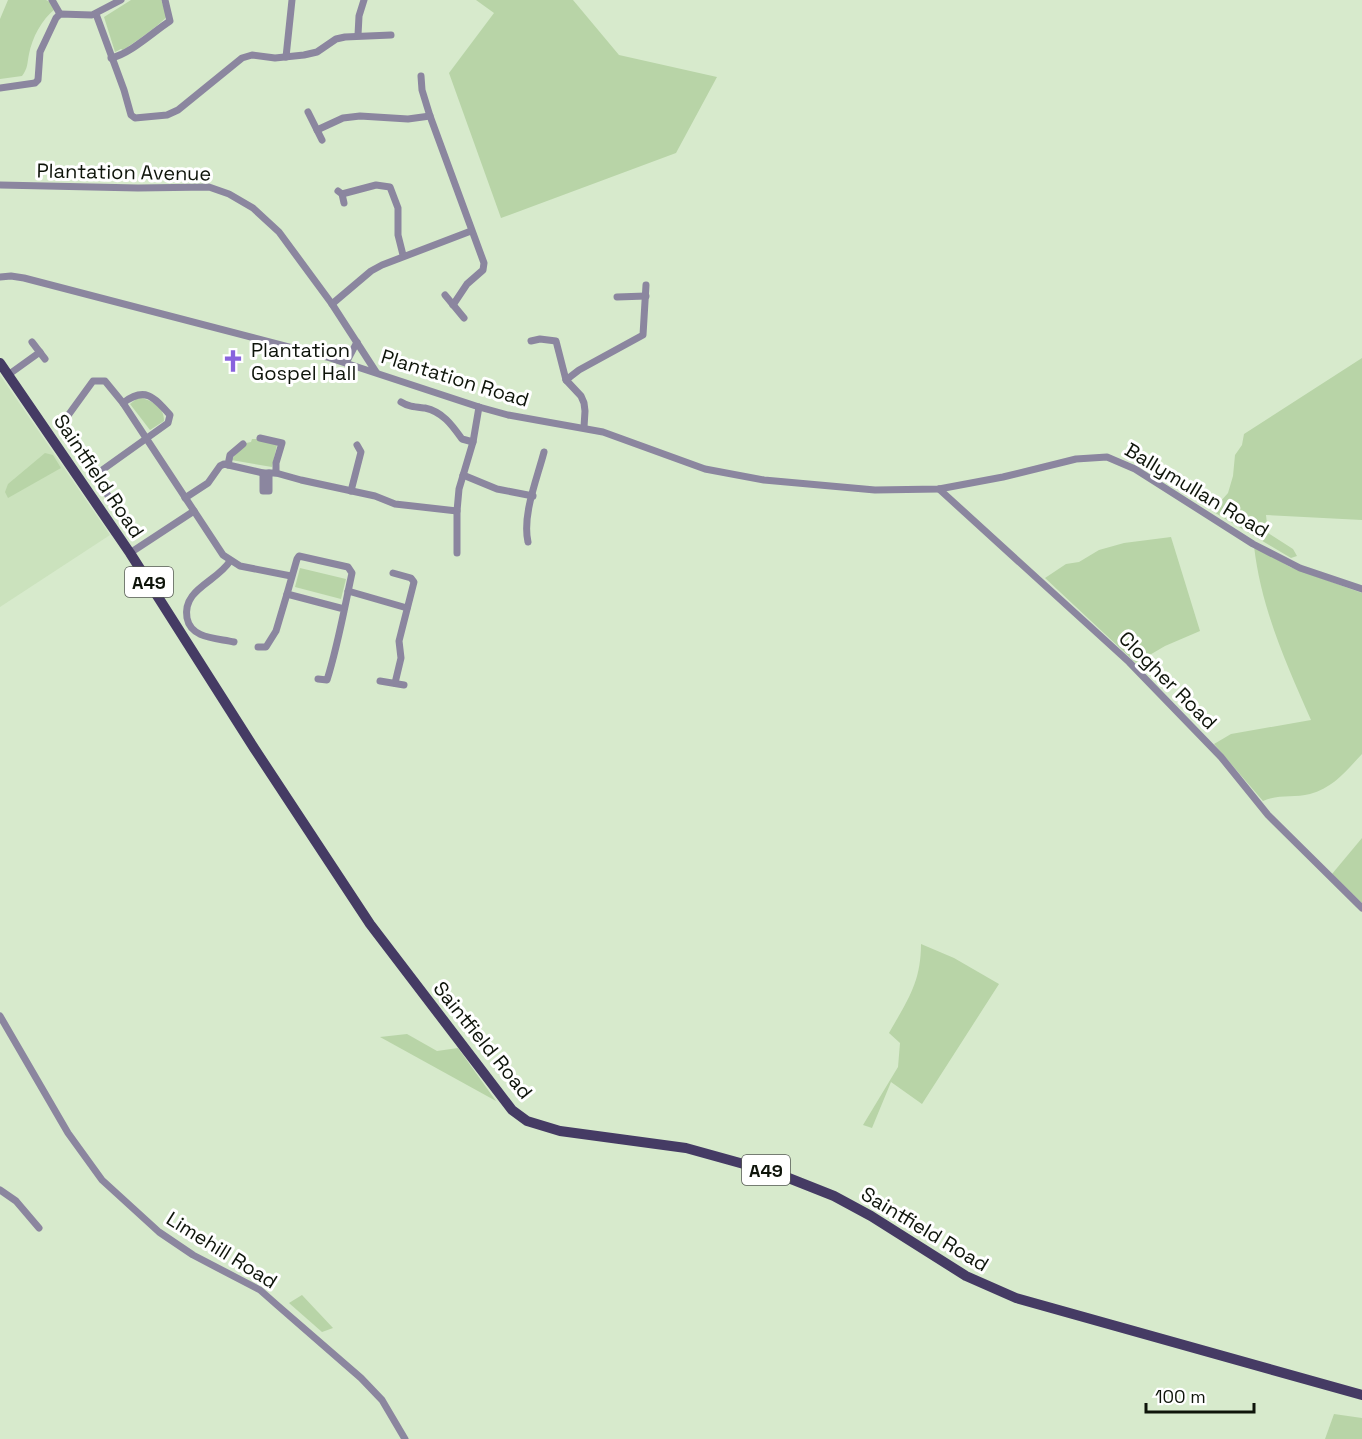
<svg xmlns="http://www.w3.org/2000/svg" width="1362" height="1439" font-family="'Space Grotesk',sans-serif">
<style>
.built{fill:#cbe2bd}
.green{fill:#b8d4a7}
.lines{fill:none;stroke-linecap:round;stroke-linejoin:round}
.minor{stroke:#8b869f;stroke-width:7}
.primary{stroke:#453b64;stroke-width:10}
.labels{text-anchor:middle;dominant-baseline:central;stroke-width:6;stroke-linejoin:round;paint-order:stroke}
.shield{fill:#fff;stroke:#565a54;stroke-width:1.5}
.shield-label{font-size:18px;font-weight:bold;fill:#0e140a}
.street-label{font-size:20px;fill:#0e140a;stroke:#fff}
.poi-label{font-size:20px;fill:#0e140a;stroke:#fff;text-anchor:start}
</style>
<rect width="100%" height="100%" fill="#d7eacc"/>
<path class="built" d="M0 375 110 535 0 607Z"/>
<g class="green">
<path d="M8 0H46L50 2 55 9C42 19 32 38 29 54 27 64 28 68 22 76L0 79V19Z"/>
<path d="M131 0H161L167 16C163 23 131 45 123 50L121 49 115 52 104 17Z"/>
<path d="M476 0H573L619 55 717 77 676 153 501 218 449 73 494 13Z"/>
<path d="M1362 358V520L1266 515 1268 533 1293 549 1297 556 1291 558 1212 511 1228 493 1233 476 1235 455 1242 445 1244 434Z"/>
<path d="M139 397C152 401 164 406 164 421L150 430 130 404Z"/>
<path d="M252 439H258L277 445 272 467 231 460 246 443 251 442Z"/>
<path d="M45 453 53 455 61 468 8 498 5 492 8 484Z"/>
<path d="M1171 537 1200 631 1165 646 1136 663 1045 578 1066 564 1079 562 1099 550 1124 543Z"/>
<path d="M1254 546 1290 567 1362 593V754C1346 771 1333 788 1310 794 1294 798 1277 794 1263 801L1214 744 1231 734 1311 720C1286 663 1261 608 1254 546Z"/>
<path d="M300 568 346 579 341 599 295 587Z"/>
<path d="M1362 838V903L1332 874Z"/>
<path d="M921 944 954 958 999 984 922 1104 891 1082 872 1128 863 1125 898 1067 900 1043 889 1033C907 1001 921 983 921 944Z"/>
<path d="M407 1034 437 1051 458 1048 496 1101 380 1037Z"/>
<path d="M302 1295 333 1328 322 1332 289 1303Z"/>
<path d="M1334 1414 1362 1418V1439H1325Z"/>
</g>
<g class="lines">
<g class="minor">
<path d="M52 0 60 14"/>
<path d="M96 14 124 90 131 115 135 118 167 115 178 110 242 58 252 55 275 58 304 55 317 52 336 39 345 37 391 35"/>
<path d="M358 35 359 16 364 0"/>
<path d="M286 57 292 0"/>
<path d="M111 58C130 54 153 32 170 21L165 0"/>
<path d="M421 76 422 90 430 116 484 263 483 270 467 284 453 305"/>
<path d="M0 88 35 83 38 80 40 52 56 18 60 14 92 15 121 0"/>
<path d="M308 112 322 140"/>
<path d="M317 130 343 118 360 116 408 119 430 116"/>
<path d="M0 185 138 188 209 187 229 194 253 208 279 232 332 304 376 372"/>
<path d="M338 191 342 194 344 203"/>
<path d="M342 194 376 185 390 187 398 208V235L403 255"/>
<path d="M0 277 11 276 24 278 327 357 479 407 508 415 603 432 705 469 764 480 875 490 939 489 1003 477 1076 459 1107 457 1135 469 1253 544 1300 568 1362 589"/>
<path d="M445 295 464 318"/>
<path d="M617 297 646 296"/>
<path d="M332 304 371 271 382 265 471 231"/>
<path d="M531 341 540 339 556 341 566 380 581 396 584 403 585 411 584 427"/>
<path d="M32 342 45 359"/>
<path d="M346 363 357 342"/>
<path d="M8 375 40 352"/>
<path d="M566 380 579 370 643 335 646 285"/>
<path d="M401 402C409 407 415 407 425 408 443 412 452 425 462 439L473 442"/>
<path d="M260 438 282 443 276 463V473"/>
<path d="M228 465 230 455 243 444"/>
<path d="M98 473 93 472 63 430 64 421 93 381H105L123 403 223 555 240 566 291 576"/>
<path d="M263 473V491H269V473"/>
<path d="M463 475 497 489 533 496"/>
<path d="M939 489 1129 662 1221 757 1268 815 1362 908"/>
<path d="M351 491 361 452 357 445"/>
<path d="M185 498 208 483 220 466 224 464 263 473H276L301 480 375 496 395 504 457 511"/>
<path d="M116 508 98 480V473L168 423 170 415C154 397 145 386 123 403"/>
<path d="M528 542C522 515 537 479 544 452"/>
<path d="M130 553 194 511"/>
<path d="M457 553V511L459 489 473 442 479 407"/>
<path d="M230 561C217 582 182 589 187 618 191 639 217 638 234 642"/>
<path d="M393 573 411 578 414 582 399 641 401 658 395 683"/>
<path d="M348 591 407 608"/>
<path d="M258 647H266L276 631 287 594"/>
<path d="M318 679 327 680C338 645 344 610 352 573L348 567 299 556 297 559 287 594 344 609"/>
<path d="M380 681 404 685"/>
<path d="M0 1016 68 1133 102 1180 159 1232 193 1255 260 1290 277 1305 361 1378 382 1400 405 1439"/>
<path d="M0 1190 16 1201 39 1228"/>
</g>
<path class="primary" d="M0 363 130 553 254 748 370 924 512 1110 527 1121 560 1131 686 1148 776 1173 834 1196 871 1216 966 1276 1016 1298 1362 1395"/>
</g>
<defs>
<g id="church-bare" transform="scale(1.8)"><path d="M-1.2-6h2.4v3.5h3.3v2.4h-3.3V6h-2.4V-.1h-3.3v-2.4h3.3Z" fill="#8863dd" stroke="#fff" stroke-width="2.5" paint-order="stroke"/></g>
</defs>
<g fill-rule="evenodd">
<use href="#church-bare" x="233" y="361"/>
</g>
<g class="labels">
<g class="shield">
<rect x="125" y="567" width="48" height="30" rx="4.5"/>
<rect x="742" y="1155" width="48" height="30" rx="4.5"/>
</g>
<g class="shield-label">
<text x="149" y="582">A49</text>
<text x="766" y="1170">A49</text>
</g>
<g class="street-label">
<text transform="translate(124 172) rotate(1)">Plantation Avenue</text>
<text transform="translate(455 378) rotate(17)">Plantation Road</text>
<text transform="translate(99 476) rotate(56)">Saintfield Road</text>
<text transform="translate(1197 490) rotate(31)">Ballymullan Road</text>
<text transform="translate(1168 680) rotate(45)">Clogher Road</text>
<text transform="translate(483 1040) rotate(51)">Saintfield Road</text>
<text transform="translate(925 1229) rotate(31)">Saintfield Road</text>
<text transform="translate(222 1250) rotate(32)">Limehill Road</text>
</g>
<g class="poi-label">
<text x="251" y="350">Plantation<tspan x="251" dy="23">Gospel Hall</tspan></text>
</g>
</g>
<path d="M1146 1403v9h108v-9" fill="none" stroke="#0e140a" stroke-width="3"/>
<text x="1155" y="1403" font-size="18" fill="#0e140a" stroke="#ffffff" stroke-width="4.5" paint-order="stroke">100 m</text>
</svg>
